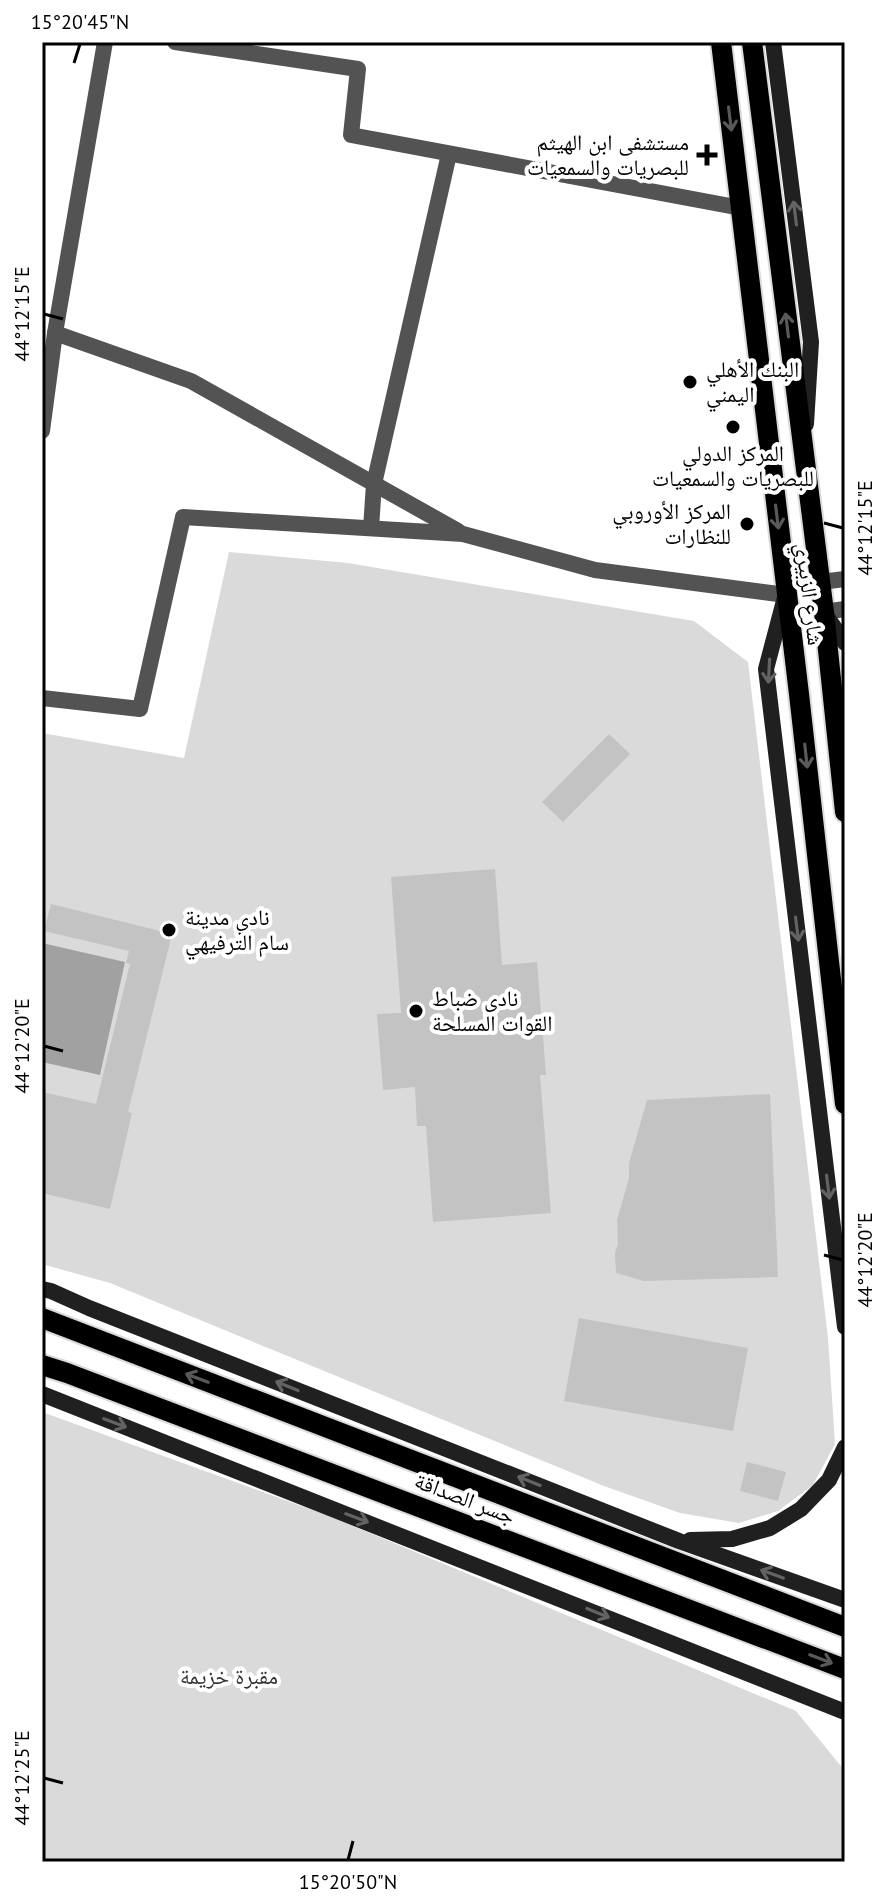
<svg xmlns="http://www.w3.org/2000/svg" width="887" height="1904" font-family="'PT Sans','Noto Naskh Arabic',sans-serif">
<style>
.green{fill:#dadada}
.water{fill:#a1a1a1}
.building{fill:#c3c3c3}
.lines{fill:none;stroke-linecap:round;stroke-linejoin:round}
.primary-casing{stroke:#dbdbdb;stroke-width:24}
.street{stroke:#535353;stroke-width:16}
.secondary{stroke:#202020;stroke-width:16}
.primary{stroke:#000;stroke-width:20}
.oneway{stroke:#595959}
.oneway2{stroke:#636363}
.ticks{fill:none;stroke:#000;stroke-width:3}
.poi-dot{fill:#000;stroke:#fff;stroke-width:3}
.labels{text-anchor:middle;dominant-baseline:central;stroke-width:8;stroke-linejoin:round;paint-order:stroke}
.poi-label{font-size:22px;fill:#000;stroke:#fff;text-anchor:start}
.street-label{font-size:22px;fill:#000;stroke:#fff}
.park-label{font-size:22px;fill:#313131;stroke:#fff}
.neatline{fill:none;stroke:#000;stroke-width:3}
.ticks-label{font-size:20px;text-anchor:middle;fill:#000}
</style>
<rect width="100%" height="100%" fill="#fff"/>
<g class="green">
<path d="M229 552 348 563 694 621 748 662 828 1338 835 1444 813 1485 778 1511 739 1523 680 1513 604 1486 110 1283 42 1264V733L184 758Z"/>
<path d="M42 1412 329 1516 796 1711 845 1771V1862H42Z"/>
</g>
<path class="water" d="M42 943 125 962 100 1075 42 1062Z"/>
<g class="building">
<path d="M609 734 630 754 563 822 542 802Z"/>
<path d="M495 869 502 965 537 962 546 1075H540L551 1213 433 1222 426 1126H417L415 1087 383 1090 377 1014 401 1013 391 877Z"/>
<path d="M51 904 172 934 128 1112 132 1113 110 1209 42 1193V1092L96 1104 130 964 126 963 129 951 44 931Z"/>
<path d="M770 1094 778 1277 644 1281 616 1273 615 1253 618 1244 617 1220 629 1178V1163L647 1100Z"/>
<path d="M579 1318 748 1348 733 1431 564 1401Z"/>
<path d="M747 1462 786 1472 778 1501 740 1491Z"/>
</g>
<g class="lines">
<g class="primary-casing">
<g id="primary">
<path d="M721 42 799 694 845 1104"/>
<path d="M752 42 824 612 845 812"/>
<path d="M42 1318 845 1627"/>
<path d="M42 1365 67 1373 845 1669"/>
</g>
</g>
<g class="street">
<path d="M175 42 358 69 351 135 741 208"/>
<path d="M55 333 191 381 458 531"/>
<path d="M42 431 55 333 105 42"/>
<path d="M371 528 374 484 449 154"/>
<path d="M820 582 845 579"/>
<path d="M824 612 845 609"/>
<path d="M42 698 140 709 183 517 463 534 595 570 786 595"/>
</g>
<g class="secondary">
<path d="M773 42 811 342 806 424"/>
<path d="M785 597 766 669 845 1327"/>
<path d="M825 614 845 643"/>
<path d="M42 1289 51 1291 89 1308 679 1541 845 1600"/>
<path d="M42 1394 845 1712"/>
<path d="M690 1540 732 1539 770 1528 801 1509 829 1480 845 1447"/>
</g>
<use href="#primary" class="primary"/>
</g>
<defs><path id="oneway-shaft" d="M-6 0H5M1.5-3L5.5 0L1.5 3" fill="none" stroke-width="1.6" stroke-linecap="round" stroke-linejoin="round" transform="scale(2)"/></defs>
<g class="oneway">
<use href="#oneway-shaft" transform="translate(730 119) rotate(83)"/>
<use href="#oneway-shaft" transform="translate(787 325) rotate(-97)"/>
<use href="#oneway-shaft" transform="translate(777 517) rotate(83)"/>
<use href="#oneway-shaft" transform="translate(806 756) rotate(84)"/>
<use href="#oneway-shaft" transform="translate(197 1378) rotate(-159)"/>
<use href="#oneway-shaft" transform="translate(821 1659) rotate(21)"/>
</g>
<g class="oneway2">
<use href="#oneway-shaft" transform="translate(795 213) rotate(-97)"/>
<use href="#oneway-shaft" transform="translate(769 671) rotate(93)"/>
<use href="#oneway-shaft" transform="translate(797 929) rotate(83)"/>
<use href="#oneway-shaft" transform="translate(828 1187) rotate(83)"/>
<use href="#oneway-shaft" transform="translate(287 1386) rotate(-158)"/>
<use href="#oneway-shaft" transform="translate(115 1423) rotate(21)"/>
<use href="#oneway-shaft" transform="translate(529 1481) rotate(-158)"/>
<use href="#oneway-shaft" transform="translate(357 1518) rotate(21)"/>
<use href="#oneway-shaft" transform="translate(772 1574) rotate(-160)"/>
<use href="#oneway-shaft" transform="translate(598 1613) rotate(22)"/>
</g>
<path class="ticks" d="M74 63 80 44M44 314 63 319M824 523 843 528M44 1046 63 1051M824 1255 843 1260M44 1778 63 1783M348 1860 353 1841"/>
<g class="poi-dot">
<path d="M703 143h8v8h8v8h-8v8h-8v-8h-8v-8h8z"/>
<circle cx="690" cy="382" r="8"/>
<circle cx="733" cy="427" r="8"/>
<circle cx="747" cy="524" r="8"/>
<circle cx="169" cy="930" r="8"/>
<circle cx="416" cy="1011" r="8"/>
</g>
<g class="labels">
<g class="poi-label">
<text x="689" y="142" text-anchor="end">مستشفى ابن الهيثم<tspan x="689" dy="25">للبصريات والسمعيات</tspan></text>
<text x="706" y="369">البنك الأهلي<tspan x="706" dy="25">اليمني</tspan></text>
<text x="733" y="453" text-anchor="middle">المركز الدولي<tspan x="733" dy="25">للبصريات والسمعيات</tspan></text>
<text x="731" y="511" text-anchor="end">المركز الأوروبي<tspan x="731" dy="25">للنظارات</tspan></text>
<text x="185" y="917">نادي مدينة<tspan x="185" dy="25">سام الترفيهي</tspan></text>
<text x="432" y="998">نادي ضباط<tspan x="432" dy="25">القوات المسلحة</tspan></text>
</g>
<g class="street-label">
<text transform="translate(810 594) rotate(83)">شارع الزبيري</text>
<text transform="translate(465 1498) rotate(21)">جسر الصداقة</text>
</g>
<g class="park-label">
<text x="229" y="1676">مقبرة خزيمة</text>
</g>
</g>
<rect width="887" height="1904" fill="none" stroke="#ffffff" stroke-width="88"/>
<rect x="44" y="44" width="799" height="1816" class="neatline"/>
<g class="ticks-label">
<text x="80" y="29">15°20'45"N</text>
<text transform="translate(22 314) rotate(-90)" y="7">44°12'15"E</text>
<text transform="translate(865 528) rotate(-90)" y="7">44°12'15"E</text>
<text transform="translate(22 1046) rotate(-90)" y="7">44°12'20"E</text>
<text transform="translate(865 1260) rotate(-90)" y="7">44°12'20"E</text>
<text transform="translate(22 1778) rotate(-90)" y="7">44°12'25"E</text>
<text x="348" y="1889">15°20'50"N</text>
</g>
</svg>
